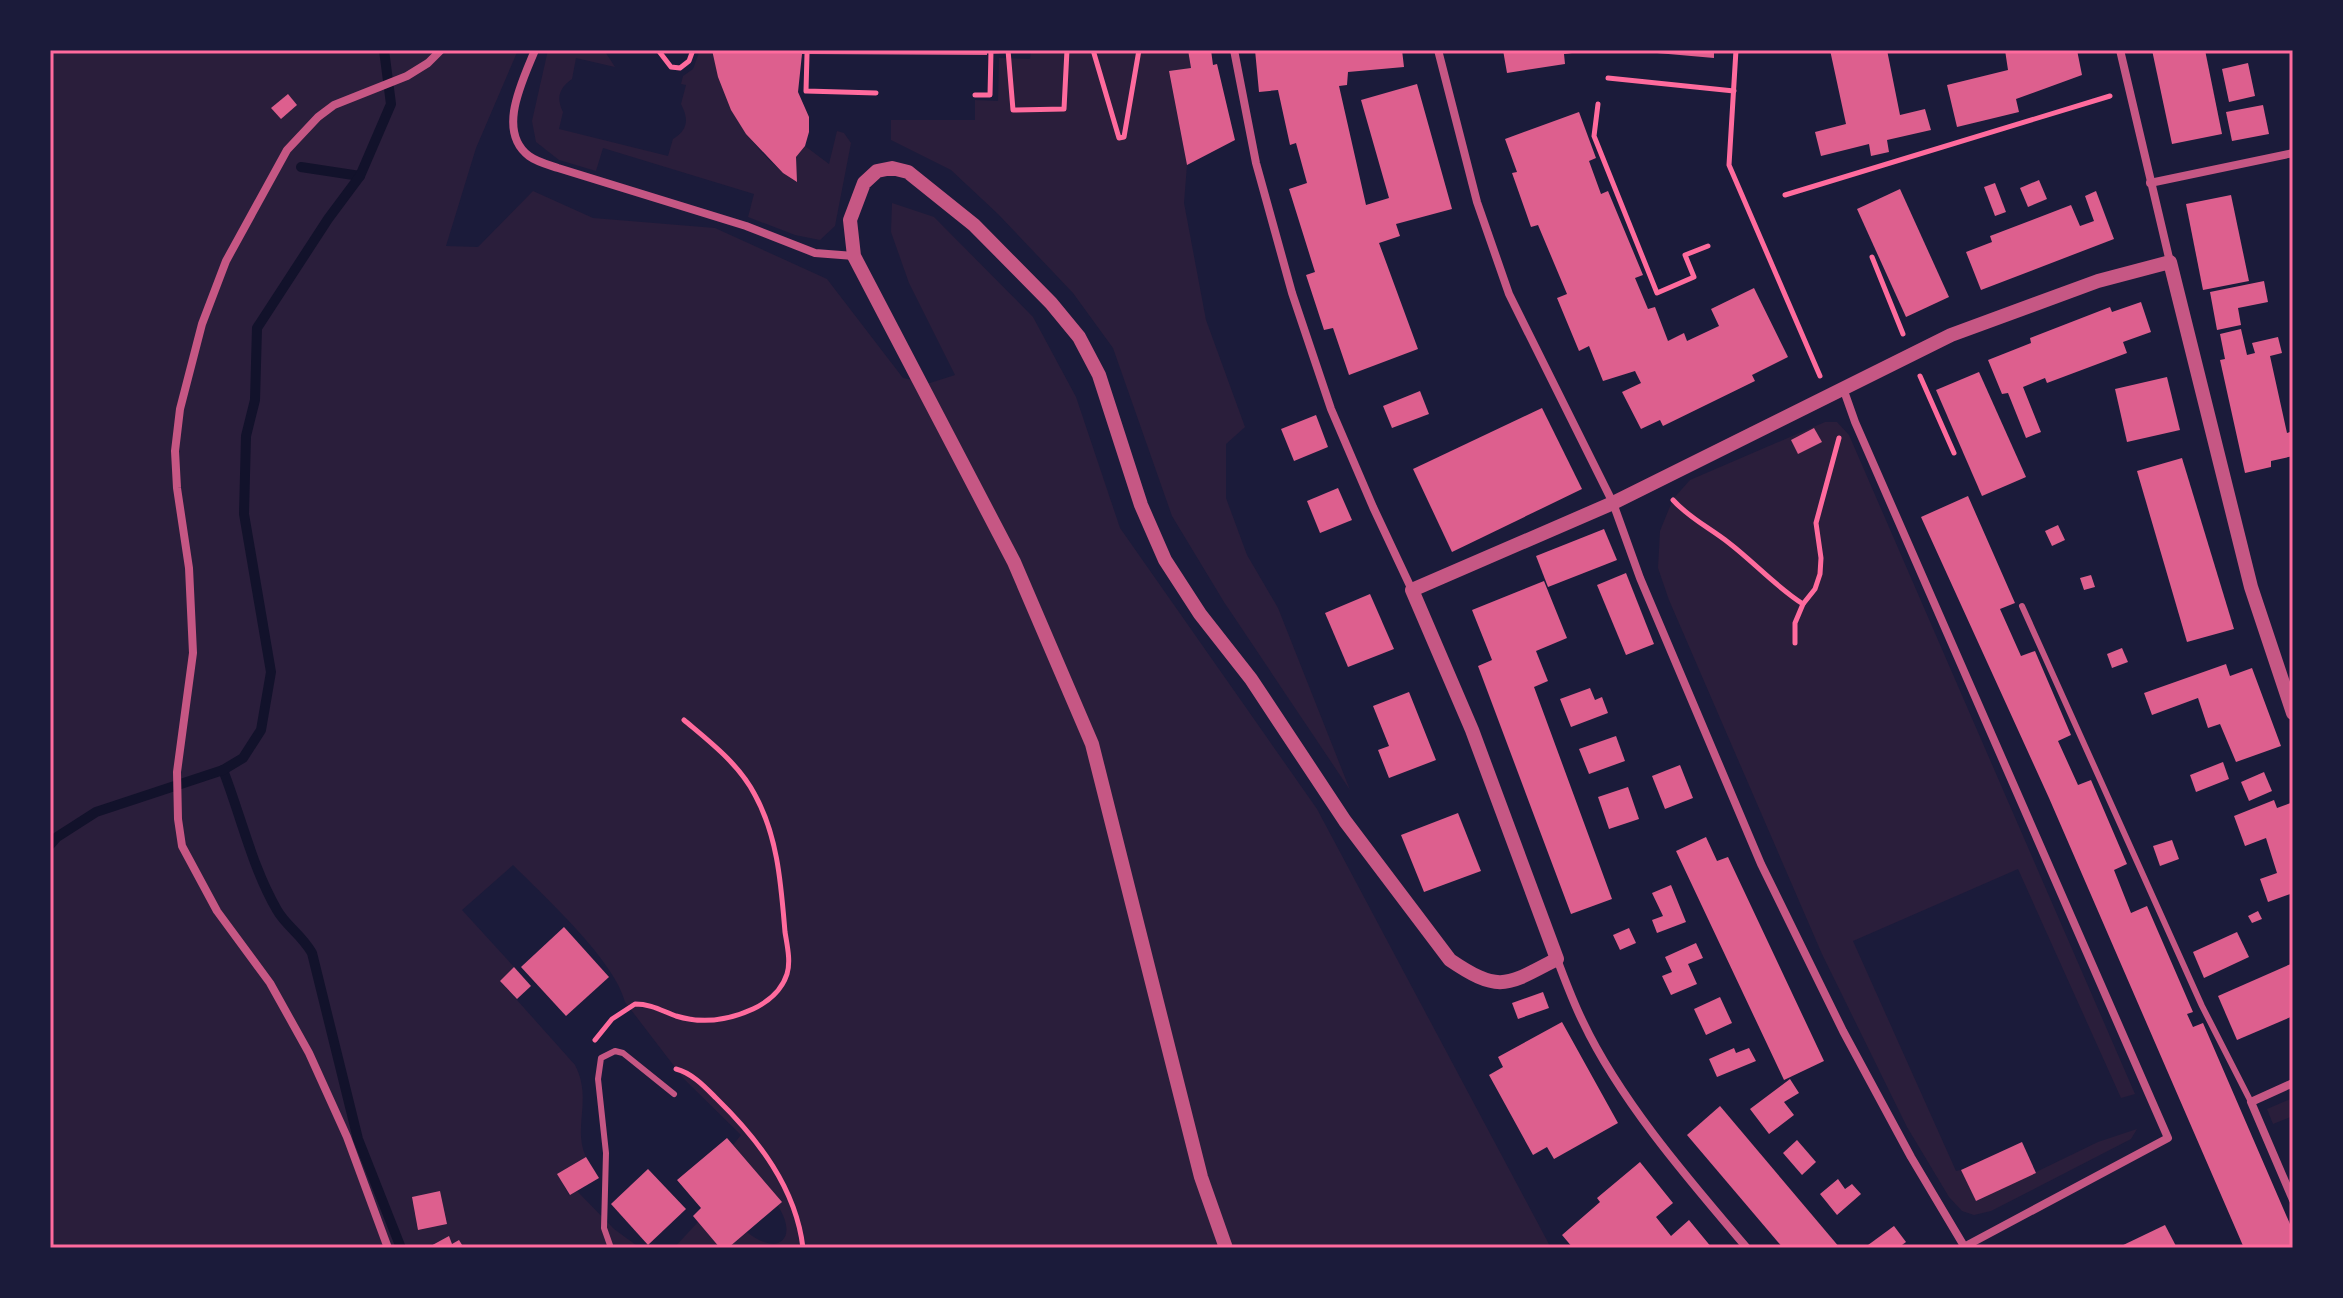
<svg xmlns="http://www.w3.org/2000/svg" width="2343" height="1298" font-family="Montserrat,sans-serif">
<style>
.green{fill:#2a1e3b}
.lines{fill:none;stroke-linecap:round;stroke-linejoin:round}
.stream{stroke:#12122b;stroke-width:10}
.building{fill:#dd5f8e}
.path{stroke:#ff6b9d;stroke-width:5}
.service{stroke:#c65784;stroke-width:6}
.minor{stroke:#c65784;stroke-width:8}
.tertiary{stroke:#c65784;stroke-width:14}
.neatline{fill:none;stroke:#ff6b9d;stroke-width:3}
</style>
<rect width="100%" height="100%" fill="#1b1b3a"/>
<g class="green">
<path d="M50 50H518L476 148 446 246 478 247 533 191 593 218 715 228 827 279 903 378 930 383 955 375 909 283 891 232 892 203 934 217 1033 317 1076 397 1120 528 1317 809 1551 1248H728L747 1232C778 1257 799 1239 778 1206L781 1202 733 1145 741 1135 684 1079 625 1002C615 961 544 896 513 865L462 910 514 967 500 981 575 1065C593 1100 572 1127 586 1157L558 1174 569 1195 577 1191 614 1229 640 1248H50Z"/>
<path d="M548 50H604L615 67 576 58 572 79C559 88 556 98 563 112L559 129 668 156 673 139C688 130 689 119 681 104L686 85 681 84 683 76 693 69 700 50H712C724 104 749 150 796 182V157L805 146 829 164 837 131 844 133 851 143 835 226 820 240 795 235 748 217 754 194 603 148 596 171 559 160 536 142 532 121Z"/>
<path d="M1031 50H1188L1191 68 1169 72 1187 165 1184 203 1206 320 1245 427 1226 444V498L1247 555 1278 608 1350 790 1224 602 1172 516 1113 348 1073 293 998 214 951 170 891 140V120H975V100L998 101 999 58 1030 59Z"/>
<path d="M1825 422H1837L1849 435 2135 1094 2121 1098 2018 869 1853 941 1956 1171 1961 1170 1976 1201 2098 1142 2137 1129 2131 1139 1991 1211 1974 1215 1962 1211 1949 1197 1907 1127 1822 954 1669 600 1658 568 1660 531 1673 499 1690 480Z"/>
<path d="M2293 1098V1116L2273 1124 2267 1109Z"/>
<path d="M698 1222 720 1248H674Z"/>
</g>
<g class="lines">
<g class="stream">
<path d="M301 167 360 176"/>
<path d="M223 770C241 816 252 867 277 910 286 926 301 934 312 953L358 1139 401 1248"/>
<path d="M50 845 57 837 96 812 223 770 243 758 261 730 271 672 244 514 246 436 255 400 257 328 328 219 360 176 391 104 384 50"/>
</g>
</g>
<g class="building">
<path d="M712 50H987V55L802 54 798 92 809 117V132L805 146 796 157 797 182 783 173 746 134 731 110 718 77Z"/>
<path d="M1188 50H1211L1213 65 1217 64 1235 140 1187 165 1169 71 1191 68Z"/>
<path d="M1255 50H1402L1404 67 1348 72 1347 85 1339 86 1366 205 1389 198 1361 100 1417 84 1452 209 1396 224 1400 236 1379 243 1418 349 1349 375 1333 328 1324 330 1306 275 1315 272 1289 189 1307 183 1296 143 1290 145 1278 90 1259 92Z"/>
<path d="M1503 50H1580V52L1564 54 1565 64 1507 73Z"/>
<path d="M1657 50H1714V58L1657 53Z"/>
<path d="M1830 50H1887L1900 115 1925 109 1931 130 1887 140 1889 152 1871 156 1869 144 1821 156 1815 132 1846 124Z"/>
<path d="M2005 50H2077L2082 75 2016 99 2019 112 1957 127 1947 85 2008 70Z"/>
<path d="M2152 50H2205L2222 134 2172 144Z"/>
<path d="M2248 63 2255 96 2229 102 2222 69Z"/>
<path d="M288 94 297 105 281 119 271 108Z"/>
<path d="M2263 105 2269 134 2232 141 2226 112Z"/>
<path d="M1579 112 1596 158 1589 161 1601 194 1608 191 1643 275 1635 278 1648 309 1655 307 1668 341 1684 333 1687 341 1719 326 1711 309 1754 288 1788 357 1752 375 1755 381 1663 426 1660 420 1641 429 1622 392 1641 383 1635 371 1603 381 1589 346 1579 351 1557 298 1567 294 1538 225 1531 227 1512 173 1517 172 1505 139Z"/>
<path d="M2039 180 2047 199 2028 207 2020 188Z"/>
<path d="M1995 183 2006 212 1995 216 1984 187Z"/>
<path d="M1900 189 1949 297 1906 317 1857 209Z"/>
<path d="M2096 191 2114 239 1981 290 1966 252 1992 242 1990 236 2071 205 2080 226 2094 221 2085 196Z"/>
<path d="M2231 195 2249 281 2203 290 2186 204Z"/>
<path d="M2264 281 2268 302 2238 308 2241 325 2217 330 2210 292Z"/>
<path d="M2141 302 2151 332 2123 342 2127 353 2047 383 2045 378 2023 387 2041 432 2026 438 2008 393 2002 394 1988 360 2031 343 2030 338 2110 307 2112 312Z"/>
<path d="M2241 329 2247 355 2255 353 2252 343 2278 337 2282 353 2270 356 2287 433 2293 431V456L2271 461V467L2245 473 2220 360 2225 359 2220 334Z"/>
<path d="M1979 372 2026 477 1982 496 1936 390Z"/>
<path d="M2167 377 2180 430 2127 442 2115 389Z"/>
<path d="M1420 391 1429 414 1392 428 1383 406Z"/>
<path d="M1542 408 1582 489 1452 552 1413 469Z"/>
<path d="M1316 415 1328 447 1294 461 1281 429Z"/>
<path d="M1814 428 1822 442 1798 454 1791 440Z"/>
<path d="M2182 458 2234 629 2187 642 2137 471Z"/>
<path d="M1338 488 1352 520 1320 533 1307 501Z"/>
<path d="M1968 496 2015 603 2000 609 2021 656 2035 651 2071 735 2058 741 2078 785 2091 780 2127 864 2114 870 2131 913 2147 906 2193 1012 2187 1014 2193 1027 2203 1023 2293 1231V1248H2244L2049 798 1921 517Z"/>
<path d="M2058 525 2065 540 2052 546 2045 531Z"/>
<path d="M1604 529 1617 560 1548 587 1536 556Z"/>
<path d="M1626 573 1654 644 1626 655 1597 585Z"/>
<path d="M2091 575 2095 587 2084 590 2080 578Z"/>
<path d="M1544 581 1567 638 1536 651 1548 681 1534 687 1612 899 1571 914 1478 666 1492 660 1472 610Z"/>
<path d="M1370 594 1394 649 1348 667 1325 613Z"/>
<path d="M2122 648 2128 662 2112 668 2107 654Z"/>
<path d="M2226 664 2230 676 2252 668 2281 746 2236 762 2220 724 2208 728 2198 698 2152 715 2144 693Z"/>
<path d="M1590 688 1595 700 1602 697 1608 713 1571 727 1560 699Z"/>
<path d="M1409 692 1436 760 1389 778 1378 750 1389 746 1373 706Z"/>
<path d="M1616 736 1625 761 1589 774 1579 749Z"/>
<path d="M2223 762 2229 779 2196 792 2190 775Z"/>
<path d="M1680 765 1693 798 1665 809 1652 776Z"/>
<path d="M2264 772 2272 791 2249 801 2241 782Z"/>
<path d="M1628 787 1639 819 1609 829 1598 797Z"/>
<path d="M2274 800 2277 808 2293 802V893L2268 902 2260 879 2277 873 2266 838 2245 846 2234 816Z"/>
<path d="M1458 813 1481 871 1424 892 1401 835Z"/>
<path d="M1706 837 1717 861 1728 857 1824 1061 1784 1080 1676 851Z"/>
<path d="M2172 840 2179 859 2160 866 2153 846Z"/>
<path d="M1671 885 1686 922 1657 933 1652 920 1663 916 1652 893Z"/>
<path d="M2258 911 2262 919 2252 923 2248 916Z"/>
<path d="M564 927 609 977 566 1016 521 967Z"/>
<path d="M1629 928 1636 943 1620 950 1613 935Z"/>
<path d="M2237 932 2249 957 2204 978 2193 952Z"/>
<path d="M1696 943 1703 958 1688 964 1697 984 1671 995 1662 976 1672 972 1665 957Z"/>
<path d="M2293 963V1016L2237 1040 2218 996Z"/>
<path d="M514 967 531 986 517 999 500 981Z"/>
<path d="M1543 992 1549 1008 1518 1019 1512 1003Z"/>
<path d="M1720 997 1732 1023 1706 1035 1694 1009Z"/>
<path d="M1562 1022 1618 1123 1554 1159 1547 1147 1533 1155 1489 1075 1503 1067 1498 1057Z"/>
<path d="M1734 1048 1736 1053 1749 1048 1756 1061 1717 1077 1709 1059Z"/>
<path d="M1790 1079 1799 1093 1784 1102 1794 1115 1769 1134 1750 1109Z"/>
<path d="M1720 1106 1840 1248H1783L1687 1135Z"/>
<path d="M727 1138 782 1202 728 1248H720L693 1216 701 1208 677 1180Z"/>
<path d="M1797 1140 1816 1162 1802 1175 1783 1153Z"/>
<path d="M2022 1142 2036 1173 1976 1201 1961 1170Z"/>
<path d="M586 1157 599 1178 570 1195 557 1174Z"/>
<path d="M1640 1162 1673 1203 1656 1217 1671 1236 1689 1220 1712 1248H1573L1562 1235 1600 1202 1597 1198Z"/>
<path d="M648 1169 686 1209 648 1245 611 1204Z"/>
<path d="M1838 1179 1845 1189 1852 1184 1861 1194 1837 1215 1820 1194Z"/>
<path d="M440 1191 447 1224 418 1230 412 1197Z"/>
<path d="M2165 1225 2177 1248H2117Z"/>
<path d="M1894 1226 1906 1242 1898 1248H1864Z"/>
<path d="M449 1236 452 1244 459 1240 464 1248H427Z"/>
</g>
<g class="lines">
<g class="path">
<path d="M658 50 671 67 680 68 689 61 693 50"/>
<path d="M1008 50 1013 110 1064 109 1067 50"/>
<path d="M1093 50 1119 138 1124 137 1139 50"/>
<path d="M1736 50 1729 165 1820 376"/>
<path d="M807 54 806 91 876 93"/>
<path d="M1608 78 1734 91"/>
<path d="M975 95H990L991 51 1024 50"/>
<path d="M1598 104 1594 136 1657 293 1694 277 1685 255 1708 246"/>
<path d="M1785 195 2110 96"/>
<path d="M1872 257 1903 334"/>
<path d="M1920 376 1954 453"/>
<path d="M1673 500C1689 518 1710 528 1729 543 1755 563 1775 586 1803 604"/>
<path d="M1795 643V623L1803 604 1815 589 1820 574 1821 558 1816 523 1839 438"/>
<path d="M595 1040 612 1019 635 1004C651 1004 662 1011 676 1016 702 1024 729 1020 753 1009 768 1002 782 990 787 974 791 961 787 945 785 932 781 885 778 837 755 795 739 764 710 742 684 720"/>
<path d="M676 1069C692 1073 705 1087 716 1098 758 1139 796 1188 803 1248"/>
</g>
<g class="service">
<path d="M2022 606 2202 1006 2251 1102"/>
<path d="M611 1248 604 1228 606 1153 598 1079 601 1058 615 1051 623 1053 674 1094"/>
</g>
<g class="minor">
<path d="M535 50C523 80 496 131 529 156 537 162 549 165 558 168L746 226 815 253 854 256"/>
<path d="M1234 50 1256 163 1292 293 1331 409 1373 507 1412 590"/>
<path d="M1438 50 1477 202 1509 294 1613 503 1640 578 1761 864 1843 1031 1911 1157 1964 1246"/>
<path d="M2120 50 2170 262"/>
<path d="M2150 183 2293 153"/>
<path d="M1843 388 1855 422 2168 1138 1962 1248"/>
<path d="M1557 959C1565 980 1573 1002 1583 1022 1621 1102 1690 1181 1747 1248"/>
<path d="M2293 1083 2251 1102 2293 1200"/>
<path d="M388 1248 347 1137 309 1053 270 983 217 911 182 846 178 819 177 772 193 653 189 568 177 488 175 451 180 409 202 324 226 261 287 150 318 117 334 105 407 76 428 63 441 50"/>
</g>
<path class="tertiary" d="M1226 1248 1201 1177 1092 744 1014 562 854 256 850 220 864 183 877 171 892 168 908 172 974 225 1051 303 1079 337 1099 375 1141 505 1165 560 1200 614 1251 679 1345 821 1450 960C1500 994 1507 985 1557 959L1472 730 1412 590 1613 503 1951 335 2098 281 2170 262 2251 587 2293 713"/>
</g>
<rect width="2343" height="1298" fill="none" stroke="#1b1b3a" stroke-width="104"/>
<rect x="52" y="52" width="2239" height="1194" class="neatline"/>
</svg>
